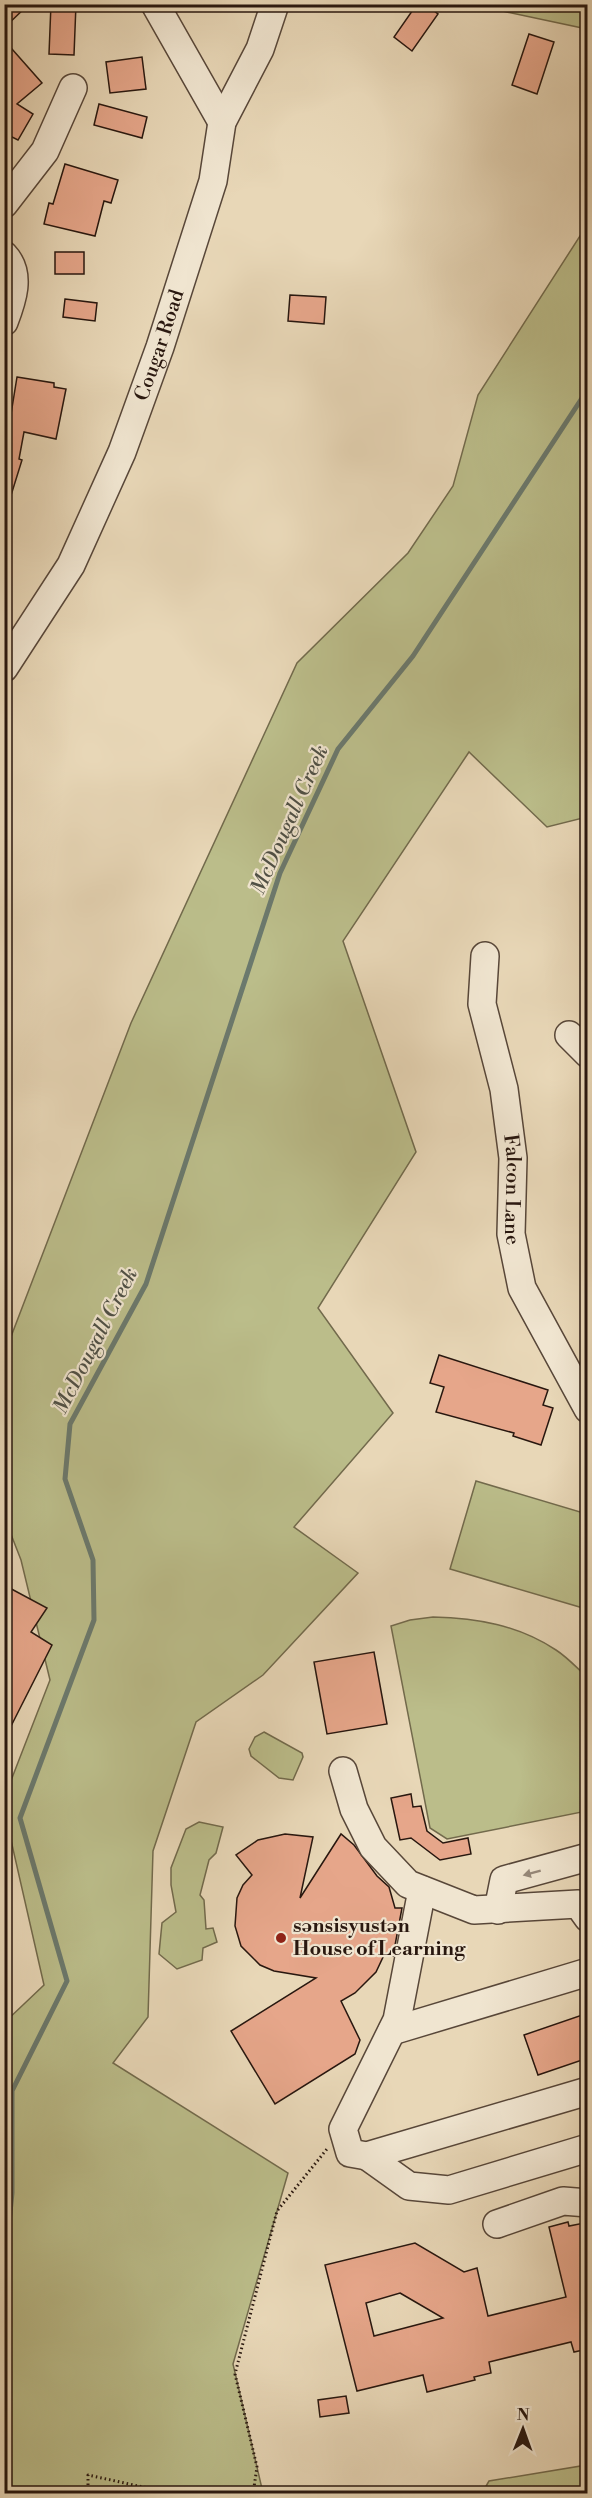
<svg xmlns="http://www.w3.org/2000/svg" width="592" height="2498" font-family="'Libre Bodoni',serif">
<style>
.green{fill:#bbbd8a;stroke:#726a4c;stroke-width:1.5}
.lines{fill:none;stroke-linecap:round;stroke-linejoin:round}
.stream{stroke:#6b796d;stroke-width:5}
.building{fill:#e6a68a;stroke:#28170f;stroke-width:1.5;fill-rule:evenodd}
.minor-casing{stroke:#584739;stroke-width:30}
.path{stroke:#28170f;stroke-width:3;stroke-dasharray:1.5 3;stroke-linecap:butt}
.minor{stroke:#f0e5d0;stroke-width:27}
.oneway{fill:#968879}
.poi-dot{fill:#8f2418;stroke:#f0e5d0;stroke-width:2}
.labels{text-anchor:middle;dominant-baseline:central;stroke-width:4.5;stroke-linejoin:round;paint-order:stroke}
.street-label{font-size:20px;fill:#28170f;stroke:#f0e5d0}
.poi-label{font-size:20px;font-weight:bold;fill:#28170f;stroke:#f0e5d0;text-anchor:start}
.water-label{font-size:21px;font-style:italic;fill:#4f5046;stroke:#f0e5d0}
</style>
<rect width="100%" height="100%" fill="#e8d7b7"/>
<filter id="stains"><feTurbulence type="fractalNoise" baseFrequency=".00333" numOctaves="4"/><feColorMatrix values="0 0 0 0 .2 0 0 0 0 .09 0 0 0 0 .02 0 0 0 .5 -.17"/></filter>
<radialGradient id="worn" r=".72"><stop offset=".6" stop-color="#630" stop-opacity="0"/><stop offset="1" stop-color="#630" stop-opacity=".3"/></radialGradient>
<g class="green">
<path d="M502 5H587V29L502 11Z"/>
<path d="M587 225V817L547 827 469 752 343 941 416 1152 318 1308 393 1413 294 1527 358 1573 263 1675 196 1722 153 1851 148 2017 113 2063 288 2173 233 2364 263 2493H5V2022L44 1985 5 1814V1796L50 1680 21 1560 5 1519 4 1355 131 1023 297 663 408 553 453 486 478 395Z"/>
<path d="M476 1481 587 1514V1592L583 1608 450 1569Z"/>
<path d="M433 1617C477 1618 518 1625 556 1650 567 1657 577 1668 587 1677V1811L447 1839 430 1828 391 1626 410 1620Z"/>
<path d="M264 1732 302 1753 303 1757 293 1780 279 1778 251 1756 249 1749 255 1737Z"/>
<path d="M199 1822 223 1827 216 1853 209 1860 200 1895 204 1900 206 1929 213 1928 217 1942 203 1948 202 1960 177 1969 159 1954 162 1923 176 1912 171 1885V1868L186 1829Z"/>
<path d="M587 2465V2493H482L489 2481Z"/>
</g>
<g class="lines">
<path class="stream" d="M4 2272 12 2193V2091L67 1981 20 1818 94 1620 93 1560 65 1479 70 1424 146 1284 280 873 338 749 413 656 588 389"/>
</g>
<g class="building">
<path d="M10 4H29L4 28V10Z"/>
<path d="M51 4H76L74 55 49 54Z"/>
<path d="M417 4H425L438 14 412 51 394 37Z"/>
<path d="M529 34 554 42 537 94 512 85Z"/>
<path d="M4 40 42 83 17 104 33 114 18 140 4 133Z"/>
<path d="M142 57 146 89 110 93 106 62Z"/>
<path d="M99 104 147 117 142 138 94 125Z"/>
<path d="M65 164 118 180 111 203 104 201 95 236 44 224 49 203 53 204Z"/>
<rect x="55" y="252" width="29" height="22"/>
<path d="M290 295 326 297 324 324 288 321Z"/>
<path d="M65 299 97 303 95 321 63 317Z"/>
<path d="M17 377 54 383V387L66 389 56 439 24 432 19 459 22 460 8 505H4V431L8 414H11Z"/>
<path d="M439 1355 548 1390 543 1405 553 1408 541 1445 513 1436 514 1433 436 1412 444 1387 430 1383Z"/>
<path d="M4 1585 47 1608 31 1632 52 1645 4 1740Z"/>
<path d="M374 1652 387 1724 327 1734 314 1662Z"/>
<path d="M411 1794 413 1807 421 1806 427 1831 443 1843 468 1838 471 1854 440 1860 411 1838 400 1840 391 1798Z"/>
<path d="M285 1834 313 1837 300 1898 341 1834 354 1845 377 1876 389 1887 395 1908H402L393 1956 385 1953 376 1972 355 1993 341 2001 360 2040 355 2054 275 2104 231 2031 316 1978 274 1971 260 1965 241 1946 235 1926 237 1898 243 1885 252 1875 236 1855 258 1840Z"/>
<path d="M588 2013V2058L538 2075 524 2035Z"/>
<path d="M568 2222 569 2226 584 2223 588 2237V2349L574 2352 571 2342 489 2362 491 2373 474 2377 475 2380 427 2392 423 2375 357 2391 325 2265 415 2243 464 2272 477 2268 488 2316 566 2297 549 2227ZM400 2293 443 2318 374 2336 366 2303Z"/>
<path d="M346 2396 349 2413 320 2417 318 2400Z"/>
</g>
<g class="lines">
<g class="minor-casing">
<g id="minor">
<path d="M155 4 222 122"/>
<path d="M4 204 45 151 73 88"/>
<path d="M4 255C22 274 12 301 4 322"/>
<path id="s1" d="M4 668 71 565 122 452 160 347 213 181 222 122 260 49 275 4"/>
<path id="s2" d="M485 956 482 1004 504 1089 513 1158 511 1234 522 1288 588 1409"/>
<path d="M569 1035 588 1054"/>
<path d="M343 1771 354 1809 373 1847 408 1884 474 1910 578 1904 588 1918"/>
<path d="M422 1890 397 2020 343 2129 350 2153 367 2156 588 2091"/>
<path d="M498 1910 504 1880 588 1857"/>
<path d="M392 2031 588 1972"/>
<path d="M367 2156 409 2186 449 2190 588 2148"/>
<path d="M497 2224 563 2201 588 2203"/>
</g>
</g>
<g class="path">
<path d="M88 2494V2475L175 2494"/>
<path d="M253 2494 257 2467 235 2374 277 2211 327 2149"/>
</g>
<use href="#minor" class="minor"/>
</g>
<defs><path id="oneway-solid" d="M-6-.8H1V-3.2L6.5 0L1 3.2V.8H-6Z" transform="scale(1.5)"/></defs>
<use class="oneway" href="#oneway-solid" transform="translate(532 1873) rotate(165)"/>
<circle class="poi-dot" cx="281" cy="1938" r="6"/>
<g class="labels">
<g class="street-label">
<text stroke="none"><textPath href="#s1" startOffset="360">Cougar Road</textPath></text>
<text stroke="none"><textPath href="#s2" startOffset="237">Falcon Lane</textPath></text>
</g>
<g class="poi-label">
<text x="293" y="1926">sənsisyustən<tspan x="293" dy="23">House of Learning</tspan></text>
</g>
<g class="water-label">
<text transform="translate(290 820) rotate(-66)">McDougall Creek</text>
<text transform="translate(96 1341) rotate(-63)">McDougall Creek</text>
</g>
</g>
<rect width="592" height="2498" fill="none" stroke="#e8d7b7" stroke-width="24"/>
<rect x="6" y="6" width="580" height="2486" fill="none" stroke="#28170f" stroke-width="3"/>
<rect x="12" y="12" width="568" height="2474" fill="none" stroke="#28170f" stroke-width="1.5"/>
<g transform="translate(523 2429) rotate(1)" stroke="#f0e5d0" stroke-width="4.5" paint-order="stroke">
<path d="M0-4.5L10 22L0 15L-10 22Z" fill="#28170f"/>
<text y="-9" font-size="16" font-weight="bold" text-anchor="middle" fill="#28170f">N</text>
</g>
<rect width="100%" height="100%" filter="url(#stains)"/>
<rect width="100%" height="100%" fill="url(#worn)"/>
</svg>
